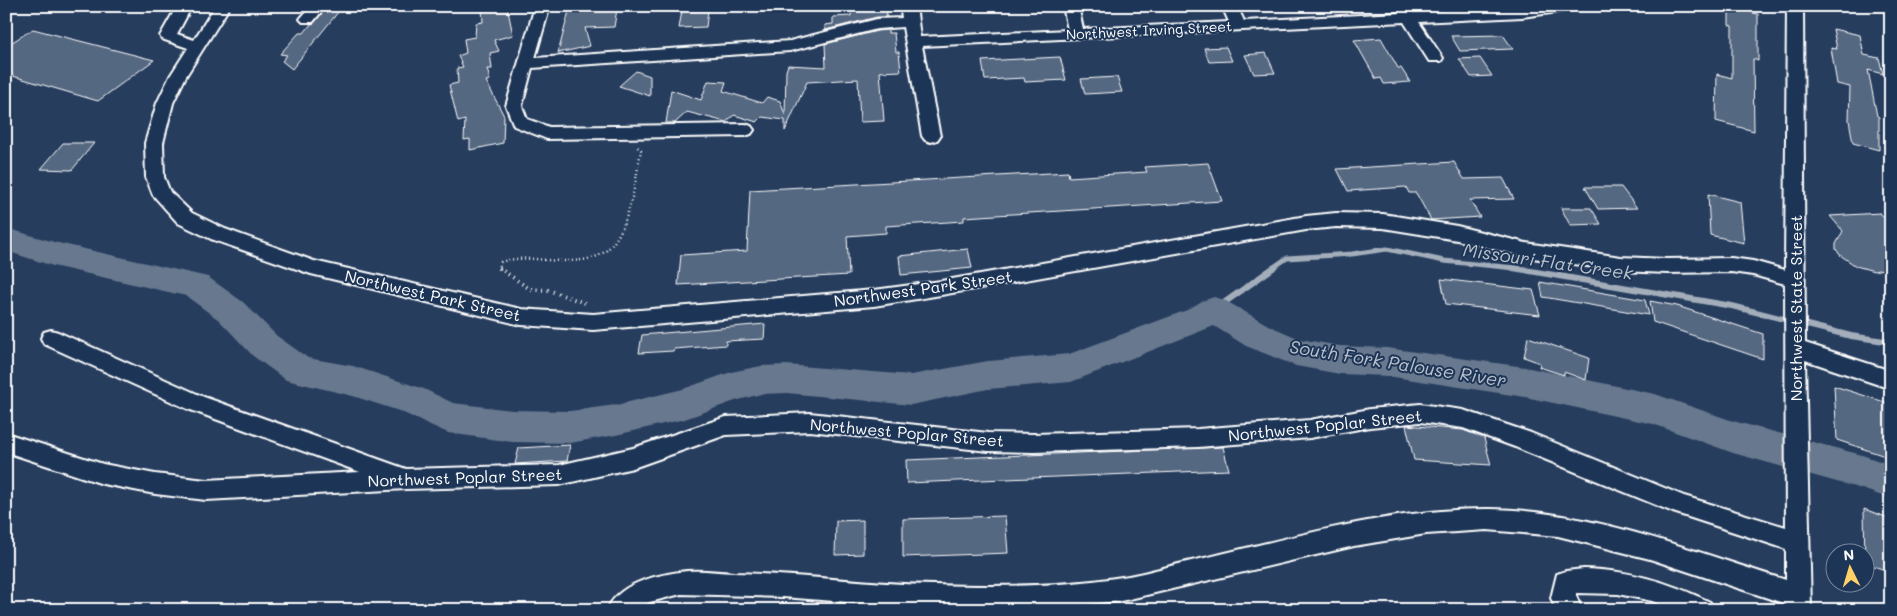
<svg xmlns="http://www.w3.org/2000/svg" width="1897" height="616" font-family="Mali,sans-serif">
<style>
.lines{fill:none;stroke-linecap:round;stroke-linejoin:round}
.stream-far1{stroke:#a4aebb;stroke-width:5}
.stream{stroke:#a4aebb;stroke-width:6}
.river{fill:#67788e;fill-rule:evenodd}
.building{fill:#556781;stroke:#fff}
.minor-casing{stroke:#fff;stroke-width:4}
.path-far1{stroke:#fff;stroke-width:2.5;stroke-dasharray:1 3;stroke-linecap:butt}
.path{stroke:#fff;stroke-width:4;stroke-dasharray:1 4.5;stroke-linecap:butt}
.minor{fill:#1d3557;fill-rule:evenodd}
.labels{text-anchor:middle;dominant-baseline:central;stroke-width:4;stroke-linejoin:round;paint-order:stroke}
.far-street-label{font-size:14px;fill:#fff;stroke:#1d3557}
.street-label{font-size:16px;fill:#fff;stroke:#1d3557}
.water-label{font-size:18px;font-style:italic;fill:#bbc2cc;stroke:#1d3557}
</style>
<rect width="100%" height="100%" fill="#263d5e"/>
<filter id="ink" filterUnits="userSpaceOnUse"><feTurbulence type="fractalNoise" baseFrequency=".02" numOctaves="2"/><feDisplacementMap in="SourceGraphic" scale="10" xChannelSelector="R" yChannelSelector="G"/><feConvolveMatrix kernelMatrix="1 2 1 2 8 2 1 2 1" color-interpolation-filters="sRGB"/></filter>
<g filter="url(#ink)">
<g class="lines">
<path class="stream-far1" d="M1271 269 1287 258 1352 254 1387 249 1444 261 1525 269"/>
<g class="stream">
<path d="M1513 268 1732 306 1851 336 1891 342"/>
<path d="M1214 310 1273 268"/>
</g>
<path class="river" d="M6 228 54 242 208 277 243 302 277 336 308 358 353 366 424 389 453 403 512 410 570 411 616 405 683 389 731 372 761 366 787 365 911 375 988 361 1069 354 1187 310 1202 301 1214 297 1226 301 1270 326 1300 339 1340 346 1387 348 1525 367 1655 394 1733 421 1862 455 1891 465V499L1862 489 1733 453 1653 424 1525 397 1387 376 1340 374 1296 366 1246 346 1214 326 1071 382 988 389 911 405 787 393 761 394 735 401 685 419 616 435 570 443 512 442 448 433 399 411 353 396 286 380 253 356 219 320 186 296 53 266 6 251Z"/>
</g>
<g class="building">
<path d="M328 6H343L292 69 282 61 287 55 280 54 299 33H304L311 24 314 23Z"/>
<path d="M497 6H507L513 35 494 40 499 51 490 53 492 69H487L490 80 486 81 504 116 503 143 470 150V139L464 140 465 120 458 122 449 85 458 83 457 68 463 67 458 56 466 53 464 39 475 37 476 23 483 22 482 9Z"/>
<path d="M851 6H886L887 17H877L825 30V25L833 24V17L851 16Z"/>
<path d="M1729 8 1758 14V61L1753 59 1754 131 1716 121 1717 74 1732 78V26L1729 25Z"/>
<path d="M617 9 614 27 585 28 590 46 558 53 569 11Z"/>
<path d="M708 10 706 27 679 28 682 11Z"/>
<path d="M33 29 154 60 98 101 6 74V46Z"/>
<path d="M1833 29 1860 35 1864 55 1879 58 1883 74 1868 70 1877 116 1879 117V150L1853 143 1849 120 1850 87 1837 84 1831 48 1837 49Z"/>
<path d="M888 30V33H894L896 52H899L901 71 880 72 884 121 860 122 858 79 807 82 785 131V120L762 117 757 122 734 115 726 122 687 112 675 123H666L671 90 701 100 708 81 726 82 723 91 762 103 767 97 780 101 785 115 786 71 788 65 826 67 825 44 877 31Z"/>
<path d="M1503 35 1513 49 1460 51 1451 36Z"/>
<path d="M1381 38 1398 68H1401L1410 82 1384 84 1381 78 1376 79 1354 40Z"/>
<path d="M1226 47 1232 61 1209 62 1204 48Z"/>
<path d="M1266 53 1275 73 1254 74 1245 55Z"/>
<path d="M1060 57 1066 80 1025 82 1024 78 985 80 982 61Z"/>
<path d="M1480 58 1492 76 1471 77 1459 59Z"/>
<path d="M636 71 650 76V96L619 86Z"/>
<path d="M1117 77 1122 92 1085 94 1081 79Z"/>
<path d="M63 143H94L72 170 41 169Z"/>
<path d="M1454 162 1464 179 1503 178 1514 199 1470 200 1480 217 1431 220 1416 193H1409L1406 187 1348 191 1337 169Z"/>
<path d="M1208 163 1222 201 964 217V221L886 226V233L847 236 849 275 678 285 681 255 747 251 750 190 1068 172 1069 177 1147 172 1145 167Z"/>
<path d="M1585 187H1621L1637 208 1598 209Z"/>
<path d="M1708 194 1740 202 1744 243 1710 235Z"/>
<path d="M1561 208H1591L1601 224 1570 225Z"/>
<path d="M1880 213 1891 225V267L1874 271 1856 266 1840 255 1836 249V244L1843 231 1830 216Z"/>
<path d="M968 249 972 268 901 275 899 256Z"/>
<path d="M1441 279 1533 290 1540 315 1446 304Z"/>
<path d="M1540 282 1645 300 1649 315 1543 297Z"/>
<path d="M1650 301 1677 306 1763 334V359L1653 322Z"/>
<path d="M765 324 764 339 726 341V345L674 349 673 351 639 353 642 335Z"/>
<path d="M1528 337 1589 358 1586 380 1564 372V375L1539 367 1540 363 1524 357Z"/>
<path d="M1834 386 1891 404V458L1837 440Z"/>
<path d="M1406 425 1463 430 1484 438 1491 465 1414 460Z"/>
<path d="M570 445 567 461 515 464 519 448Z"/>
<path d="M1223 447 1229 470 907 483 906 460Z"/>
<path d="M1864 509 1891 519V572L1865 563Z"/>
<path d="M1005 516 1008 553 903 557V519Z"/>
<path d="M863 520V554L835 555 836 521Z"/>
</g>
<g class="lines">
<g class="minor-casing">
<g id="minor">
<path d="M177 6H192L177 34 194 40 215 6H230L186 76 173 103 163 143 164 177 170 192 192 213 225 229 314 261 521 309 593 314 874 290 941 281 1306 216 1336 213 1383 214 1457 226 1526 243 1621 257 1667 259 1731 258 1753 261 1785 270 1787 6H1803L1805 343 1891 371V389L1805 360 1811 610H1787L1786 604 1650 559 1558 536 1487 530 1426 534 1354 546 1121 601 1021 610H870L872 604 783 597 681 594 650 602 635 610H607C618 584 653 576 679 572 696 569 716 572 733 573 800 574 867 584 934 585 995 587 1061 587 1122 577 1144 574 1165 567 1187 562 1285 540 1385 509 1486 509 1583 508 1693 551 1786 580V549L1673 512 1515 447 1463 428 1420 422 1370 427 1310 438 1198 447 1034 452 988 451 810 431 726 435 633 468 559 485 406 489 206 500 155 494 103 484 6 452V433L103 464 155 474 206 480 360 472 188 409 44 344 41 338 44 332 51 330 58 332 204 397 406 469 559 465 633 448 726 417 810 413 988 433 1034 434 1198 429 1310 420 1370 409 1420 404 1463 410 1531 433 1684 496 1786 527 1785 284 1753 275 1731 272 1667 273 1621 271 1526 257 1457 240 1383 228 1336 227 1306 230 941 295 874 306 593 330 521 325 311 274 211 239 178 223 153 195 146 177 145 143 157 103 170 76 188 48 162 39 160 36Z"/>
<path d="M311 6H326L313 22H303L300 19Z"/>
<path d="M535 6H550L535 58 790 41 877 19 902 18 900 6H916L920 37 1068 30 1063 6H1078L1083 29 1229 22 1222 6H1237L1244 21 1399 13 1395 6H1409L1413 13 1531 6H1572L1570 9 1565 11 1522 17 1419 22 1443 58 1441 61H1429L1404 22 922 46 940 136 937 140 931 142 925 140 922 136 903 27 877 29 790 51 532 68 522 106 527 119 549 127 745 124 751 126 754 130 751 134 745 136 547 139 514 126 506 106Z"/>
<path d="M1584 569C1629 570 1669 582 1710 602L1713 610H1674L1652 601 1618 594 1576 593V596L1582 610H1556L1551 598 1557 574 1566 571Z"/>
</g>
</g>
<path class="path-far1" d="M501 269 499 268 501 262C523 255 543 261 566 261 580 261 599 259 609 248 630 227 636 178 641 150L636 146"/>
<path class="path" d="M499 268 530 289 548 290 585 303"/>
<use href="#minor" class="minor"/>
</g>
</g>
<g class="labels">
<g class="far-street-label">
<text transform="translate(1149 30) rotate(-3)">Northwest Irving Street</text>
</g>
<g class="street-label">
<text transform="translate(923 288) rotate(-8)">Northwest Park Street</text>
<text transform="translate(433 295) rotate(13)">Northwest Park Street</text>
<text transform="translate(1795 308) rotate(-90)">Northwest State Street</text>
<text transform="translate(1325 425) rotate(-6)">Northwest Poplar Street</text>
<text transform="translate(907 432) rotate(5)">Northwest Poplar Street</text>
<text transform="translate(465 477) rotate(-2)">Northwest Poplar Street</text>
</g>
<g class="water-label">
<text transform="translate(1548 261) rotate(8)">Missouri Flat Creek</text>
<text transform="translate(1398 363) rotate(9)">South Fork Palouse River</text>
</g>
</g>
<rect width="1897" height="616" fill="none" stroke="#1d3557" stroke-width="25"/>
<rect x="12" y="12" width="1872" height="591" fill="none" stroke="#fff" stroke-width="2" filter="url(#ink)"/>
<g transform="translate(1850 568) rotate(355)"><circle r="24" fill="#1d3557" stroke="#77869a"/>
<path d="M0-4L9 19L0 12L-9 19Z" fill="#ffd166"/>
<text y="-8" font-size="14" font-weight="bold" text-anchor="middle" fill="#ffffff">N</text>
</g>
</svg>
